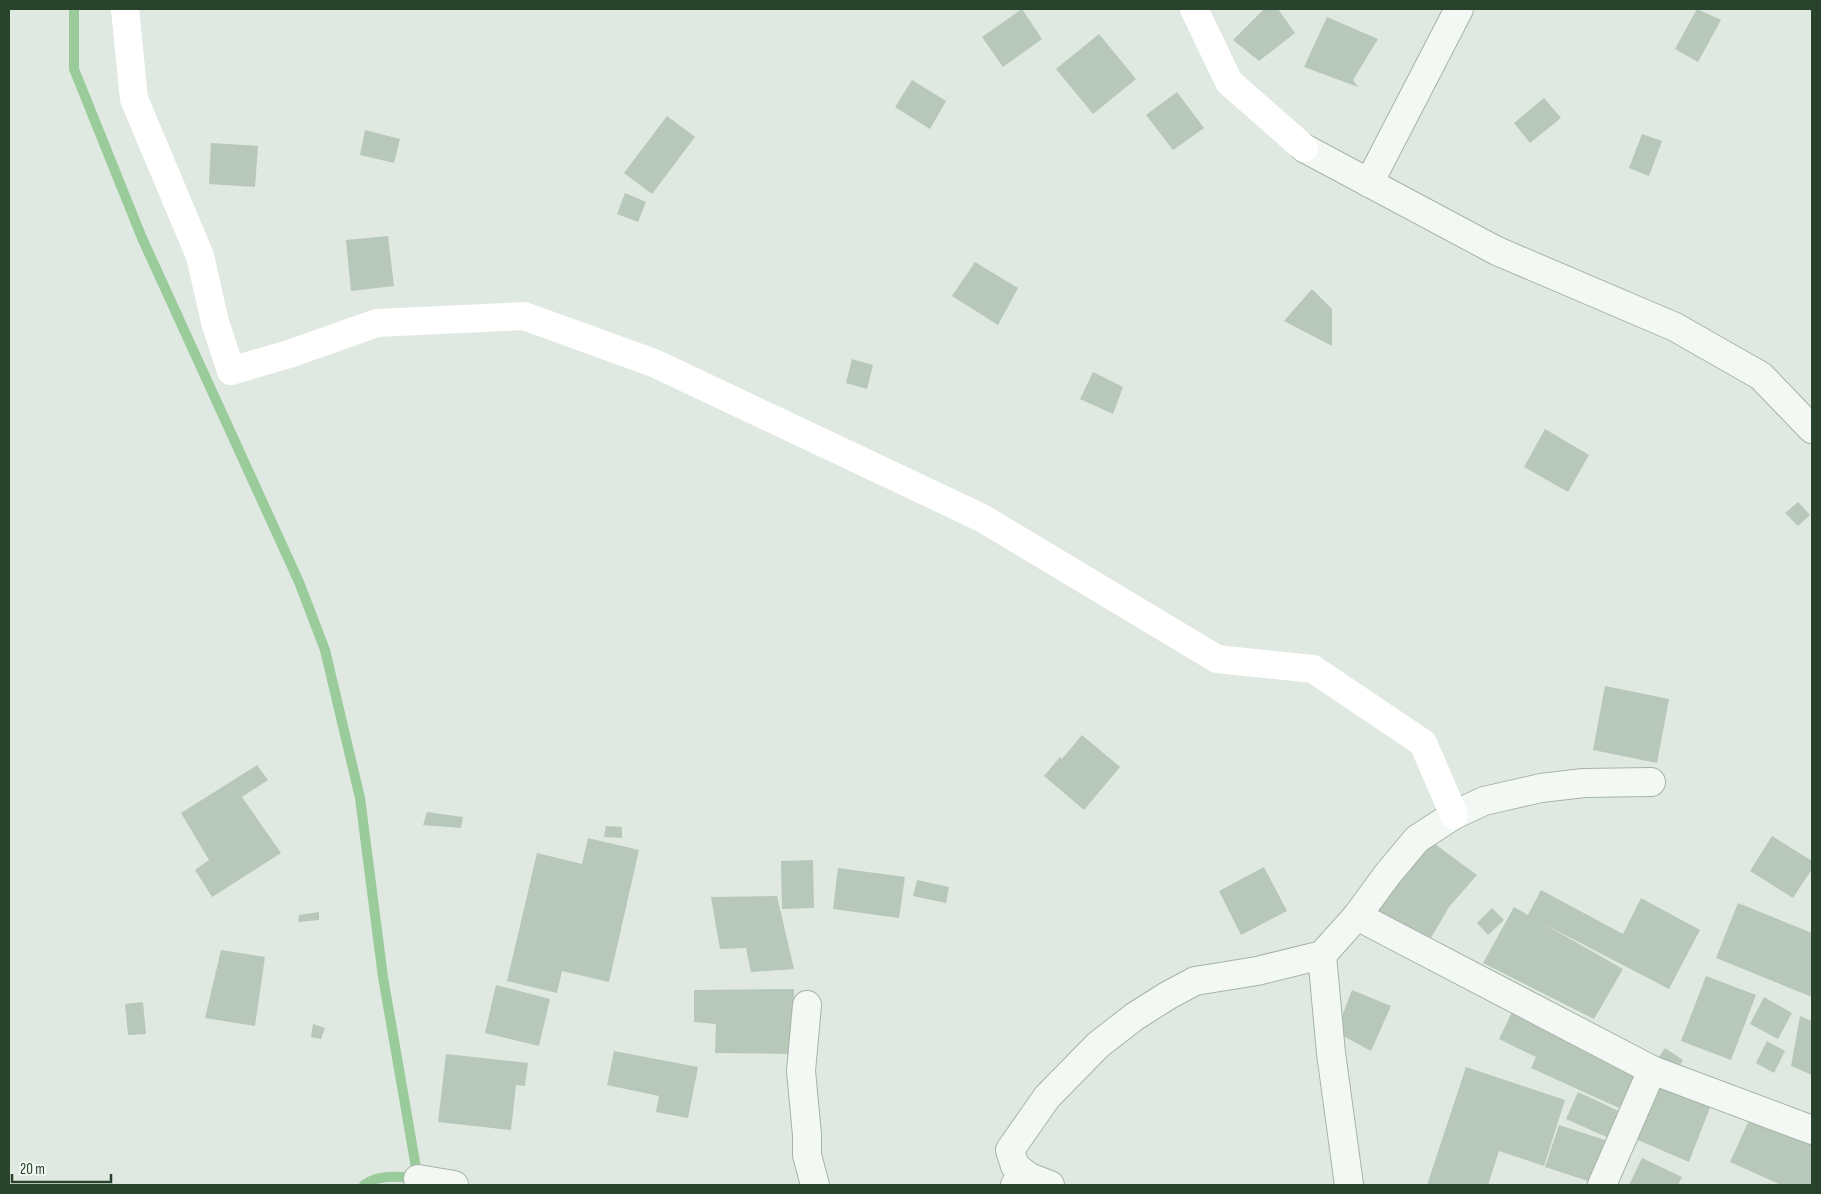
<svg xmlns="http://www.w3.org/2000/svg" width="1821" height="1194" font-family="'Sofia Sans Condensed',sans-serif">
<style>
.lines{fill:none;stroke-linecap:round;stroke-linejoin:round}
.stream{stroke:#9acb9b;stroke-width:10}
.building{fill:#b7c7b9}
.street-casing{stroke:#a5b4a7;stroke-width:30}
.street{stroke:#f3f8f4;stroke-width:28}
.secondary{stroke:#fff;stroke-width:28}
</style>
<rect width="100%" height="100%" fill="#e0e9e1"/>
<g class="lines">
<path class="stream" d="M74 9V69L142 238 299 582 325 650 360 798 383 977 418 1179C401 1176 378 1174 364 1185"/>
</g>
<g class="building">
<path d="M1022 9 1042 39 1003 67 982 37Z"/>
<path d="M1264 9H1278L1295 33 1259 61 1233 40Z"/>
<path d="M1697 9 1721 20 1698 62 1675 49Z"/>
<path d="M1327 17 1378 39 1353 80 1358 87 1304 67Z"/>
<path d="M1099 34 1136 79 1093 114 1056 69Z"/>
<path d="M912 80 946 101 930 129 895 107Z"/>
<path d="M1177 92 1204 128 1173 150 1146 115Z"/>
<path d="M1544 98 1561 118 1530 143 1514 123Z"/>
<path d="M667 116 695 137 652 194 624 173Z"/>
<path d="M365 130 400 139 394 163 360 155Z"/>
<path d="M1642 134 1662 141 1649 176 1629 168Z"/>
<path d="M211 143 258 146 255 187 209 184Z"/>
<path d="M625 193 646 202 638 222 617 214Z"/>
<path d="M388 236 394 286 351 291 346 240Z"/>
<path d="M975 262 1018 288 998 325 952 296Z"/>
<path d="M1312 289 1332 309V346L1284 321Z"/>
<path d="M852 359 873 365 867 389 846 383Z"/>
<path d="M1093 372 1123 387 1113 414 1080 399Z"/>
<path d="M1545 429 1589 455 1568 492 1524 467Z"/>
<path d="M1798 502 1810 515 1798 526 1785 513Z"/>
<path d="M1605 686 1669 699 1657 763 1593 750Z"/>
<path d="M1082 735 1120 767 1084 810 1044 776 1060 757 1062 759Z"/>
<path d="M257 765 268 780 242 797 281 853 212 897 195 870 209 860 181 813Z"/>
<path d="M427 812 463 817 461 828 423 825Z"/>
<path d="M606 826 622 827V838L604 837Z"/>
<path d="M1772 836 1812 861V869L1793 898 1750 871Z"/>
<path d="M588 838 639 850 609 982 562 971 557 993 507 981 537 853 582 864Z"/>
<path d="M1432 842 1477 875 1449 907 1428 943 1363 907Z"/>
<path d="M813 860 814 908 782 909 781 861Z"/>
<path d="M1264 867 1287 911 1241 935 1219 891Z"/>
<path d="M838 868 905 877 899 918 833 909Z"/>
<path d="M917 880 949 887 946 903 913 896Z"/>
<path d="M1541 890 1623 934 1641 898 1700 930 1669 989 1544 924 1623 969 1594 1019 1483 963 1514 907 1528 915Z"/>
<path d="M777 896 794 969 751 972 746 948 720 949 711 897Z"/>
<path d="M1738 903 1812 933V997L1716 958Z"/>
<path d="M1492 908 1504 920 1488 935 1477 923Z"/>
<path d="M319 912V920L298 922 299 915Z"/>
<path d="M221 950 265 957 255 1026 205 1018Z"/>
<path d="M1706 976 1756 995 1731 1060 1681 1041Z"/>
<path d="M496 985 550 999 539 1046 485 1033Z"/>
<path d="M794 989V1054L715 1053 716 1024 694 1022V990Z"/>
<path d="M1352 990 1391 1006 1371 1051 1336 1032Z"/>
<path d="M1764 997 1792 1013 1778 1039 1750 1024Z"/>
<path d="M143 1002 146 1034 128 1035 125 1004Z"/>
<path d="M1515 1006 1638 1069 1619 1108 1531 1068 1536 1057 1499 1039Z"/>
<path d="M1800 1016 1812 1021V1075L1791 1066Z"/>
<path d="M313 1024 325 1028 321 1039 311 1037Z"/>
<path d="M1767 1041 1785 1051 1774 1073 1756 1063Z"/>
<path d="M1665 1048 1683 1060 1674 1075 1655 1063Z"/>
<path d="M614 1051 698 1067 688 1118 656 1112 659 1096 607 1085Z"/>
<path d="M446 1054 528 1063 525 1086 516 1085 511 1130 438 1122Z"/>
<path d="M1466 1067 1565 1100 1544 1166 1499 1151 1488 1185H1427Z"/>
<path d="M1654 1075 1714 1097 1689 1162 1631 1137Z"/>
<path d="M1578 1092 1623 1113 1611 1139 1566 1119Z"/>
<path d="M1752 1114 1812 1142V1185H1781L1730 1162Z"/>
<path d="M1559 1125 1611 1142 1597 1184 1545 1167Z"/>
<path d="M1642 1158 1682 1177 1678 1185H1629Z"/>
</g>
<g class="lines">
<g class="street-casing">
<g id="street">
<path d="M1304 148 1497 251 1675 327 1761 376 1812 429"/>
<path d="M1369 183 1459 9"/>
<path d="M1357 916 1652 1070"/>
<path d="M1322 955 1331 1053 1349 1185"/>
<path d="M807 1005 801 1071 807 1135V1155L815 1185"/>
<path d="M1029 1177 1015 1166 1010 1150 1047 1097 1098 1045 1134 1017 1167 996 1195 981 1257 971 1322 955 1357 916 1387 875 1417 839 1454 815 1484 801 1541 788 1584 783 1651 782"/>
<path d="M418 1179 454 1185"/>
<path d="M1015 1185 1029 1177 1050 1185"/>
<path d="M1602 1185 1652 1070 1812 1130"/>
</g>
</g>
<use href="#street" class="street"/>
<g class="secondary">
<path d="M125 9 134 99 200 256 215 322 231 371 289 354 377 323 524 316 654 363 982 518 1217 659 1313 669 1423 743 1454 815"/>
<path d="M1194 9 1229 82 1304 148"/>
</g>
</g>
<rect width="1821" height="1194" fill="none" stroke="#28422c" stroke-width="20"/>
<path d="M12 1174v8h99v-8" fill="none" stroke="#28422c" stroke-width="2.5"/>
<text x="20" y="1174" font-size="15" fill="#28422c" stroke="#f0f7f0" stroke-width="4" paint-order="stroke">20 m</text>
</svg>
